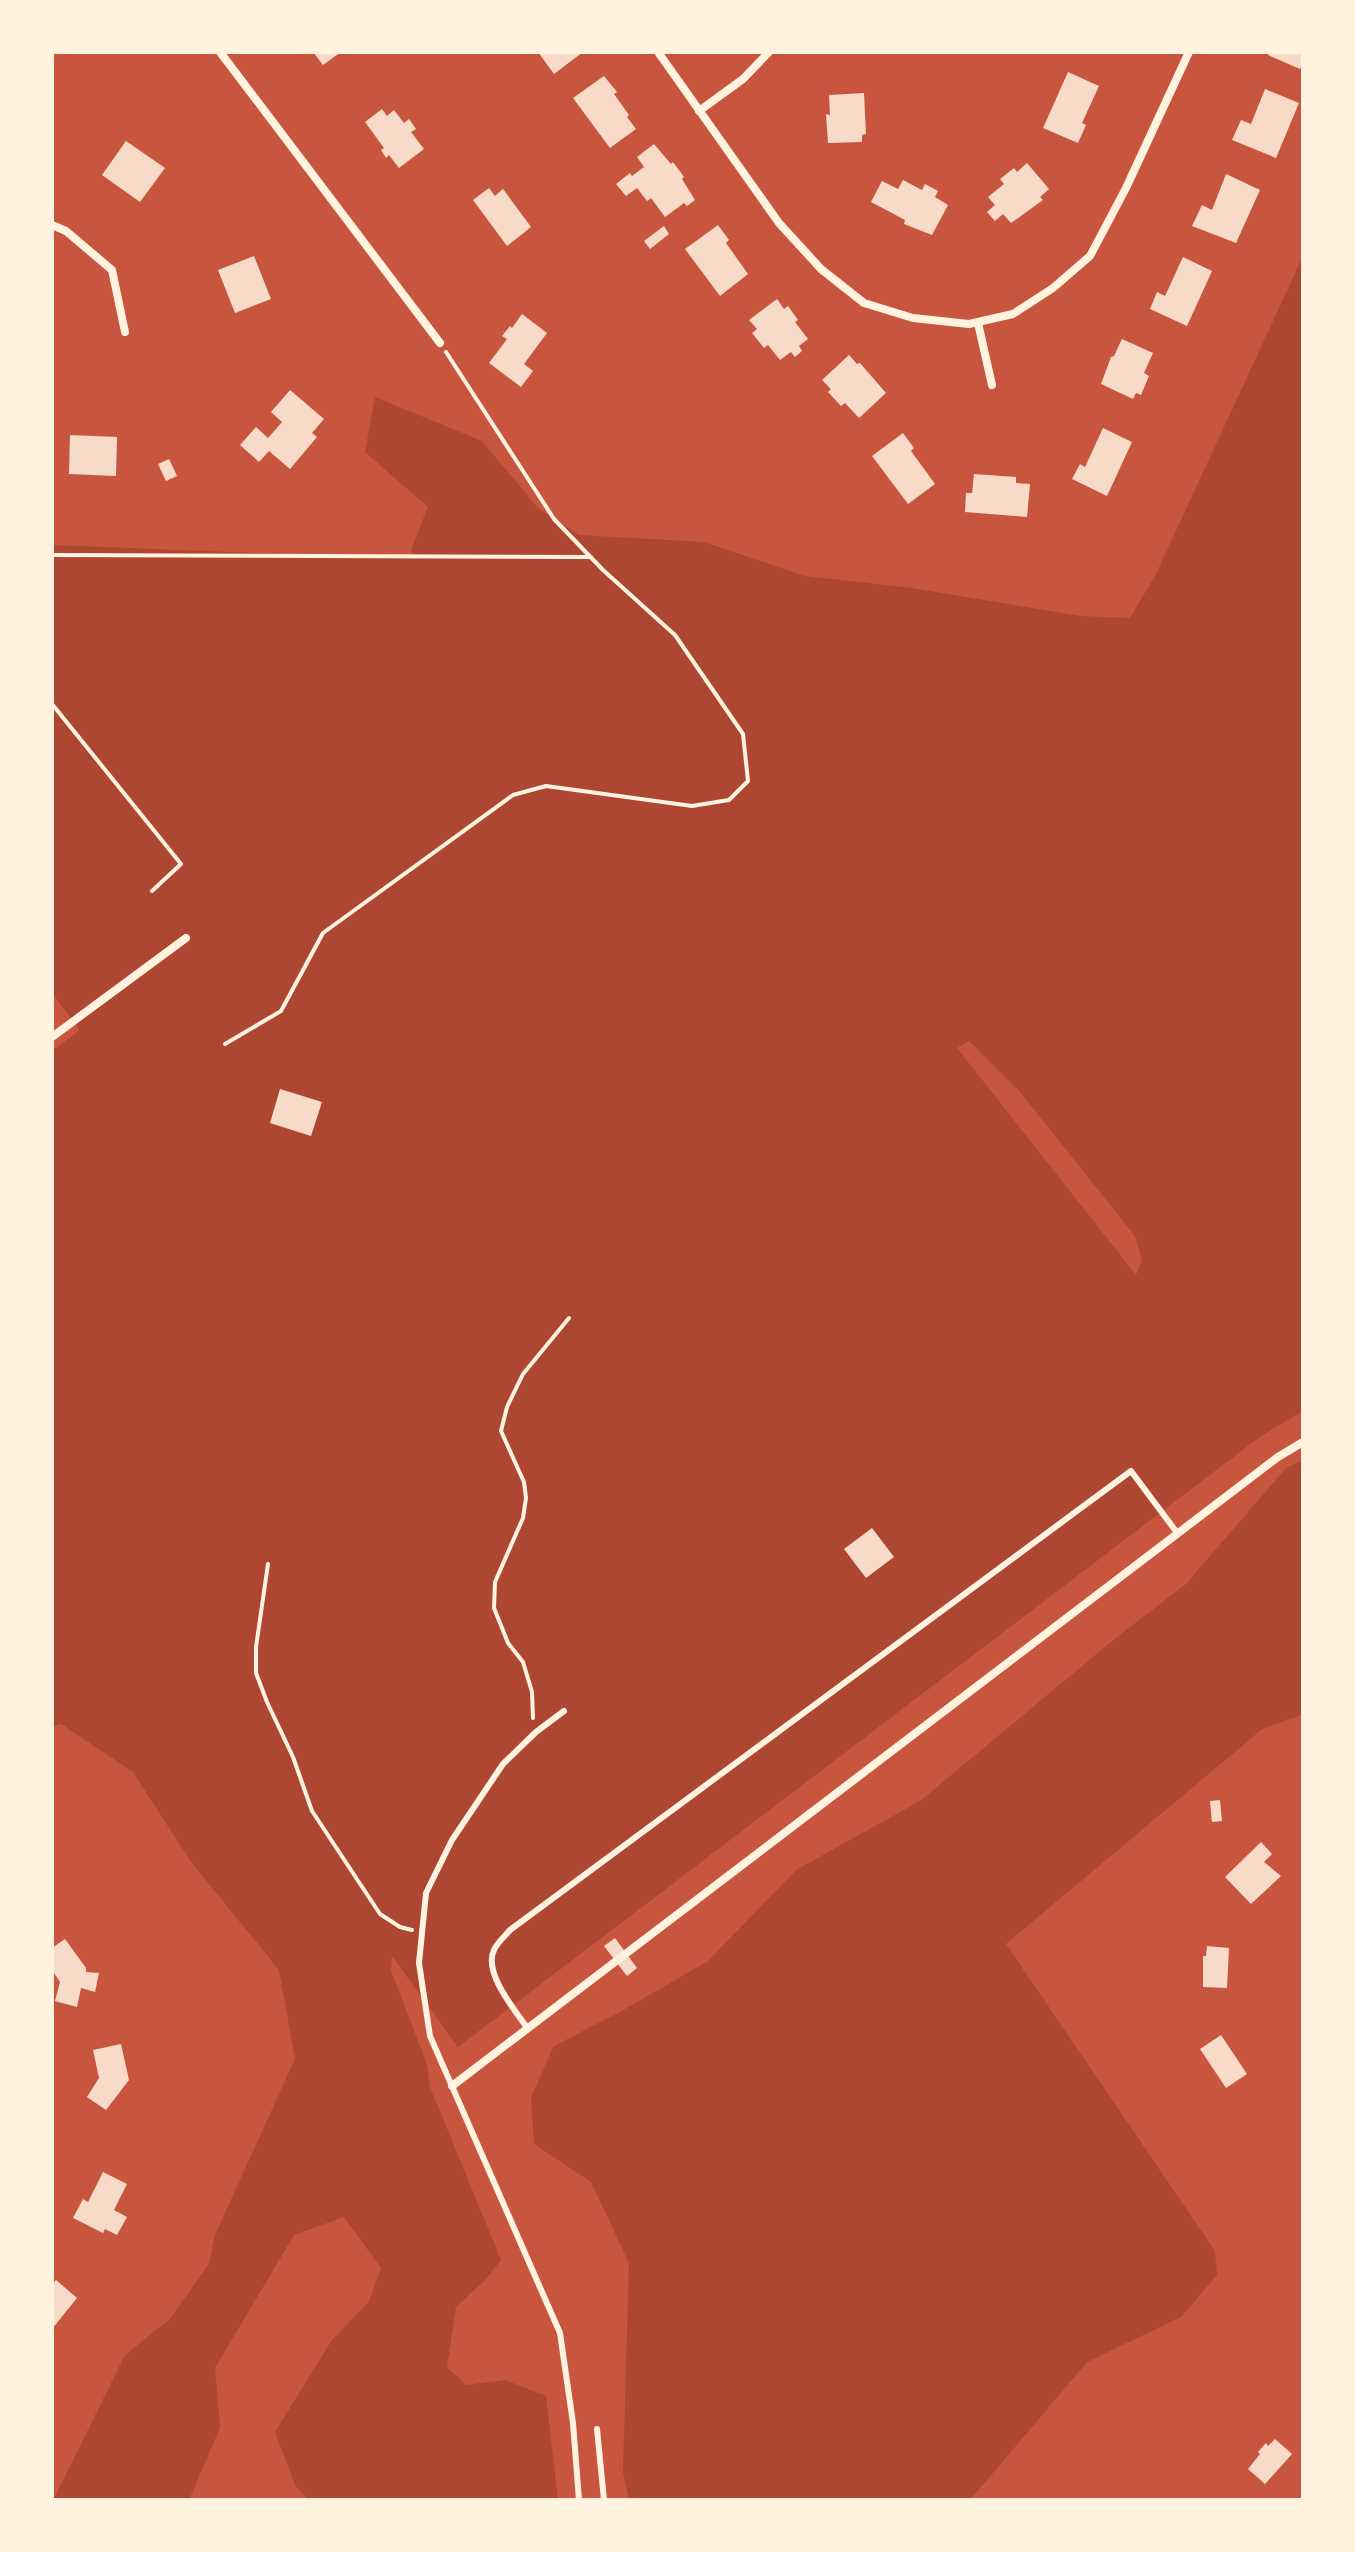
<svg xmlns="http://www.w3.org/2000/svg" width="1355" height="2552" font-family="'PT Serif',serif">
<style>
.green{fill:#ae4732;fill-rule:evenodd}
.building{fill:#f7dbc8}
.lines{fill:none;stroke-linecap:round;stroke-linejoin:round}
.path{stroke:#fff3e0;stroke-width:4}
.service{stroke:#fff3e0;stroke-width:6}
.minor{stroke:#fff3e0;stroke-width:8}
</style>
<rect width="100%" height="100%" fill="#c8553d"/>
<g class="green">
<path d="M1303 256V1411L1261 1436 458 2047 392 1956 391 1971 427 2064 430 2087 501 2260 485 2280 456 2307 447 2367 466 2385 505 2380 546 2396 558 2500H308L295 2485 275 2432 332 2340 369 2302 381 2268 344 2217 294 2235 215 2368 220 2428 189 2500H53L125 2355 171 2318 210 2262 214 2237 295 2059 279 1970 191 1862 133 1772 61 1724 52 1727V1051L80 1030 52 993V545L414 559 411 550 428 507 365 452 375 397 482 441 538 508 579 535 704 542 805 576 912 588 1081 616 1130 618 1156 574ZM969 1041 1020 1092 1135 1236 1142 1260 1136 1275 957 1048Z"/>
<path d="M1303 1460V1714L1261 1730 1006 1944 1215 2251 1217 2275 1181 2317 1087 2362 970 2500H629L623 2472 629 2263 591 2182 534 2144 531 2097 554 2046 620 2012 708 1961 796 1870 920 1801 1117 1637 1186 1584 1286 1468Z"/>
</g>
<g class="building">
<path d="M313 52H341L323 65Z"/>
<path d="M538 52H583L554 74Z"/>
<path d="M1269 52H1303V62L1300 69 1268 55Z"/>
<path d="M1068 72 1099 86 1082 123 1086 125 1078 143 1043 128Z"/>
<path d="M604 76 617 92 614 94 629 115 627 117 636 129 610 148 573 98Z"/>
<path d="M1265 89 1299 103 1276 158 1232 140 1241 120 1251 124Z"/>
<path d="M864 93 866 134 862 135V142L828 143 826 114 830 115 829 95Z"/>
<path d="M382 109 387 116 394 110 404 123 409 119 416 129 411 132 424 149 399 168 389 155 386 158 381 150 384 148 365 122Z"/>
<path d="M126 141 165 168 140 202 102 175Z"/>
<path d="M654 144 671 164 673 162 684 177 682 179 695 200 687 206 684 203 665 217 651 198 647 201 637 188 626 196 616 184 630 173 632 176 644 167 637 157Z"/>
<path d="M1027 163 1049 189 1040 197 1043 200 1011 223 1003 214 995 221 987 212 995 205 988 197 1004 184 1000 179 1014 168 1017 172Z"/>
<path d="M1226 174 1260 190 1236 243 1192 226 1202 205 1212 210Z"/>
<path d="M903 180 922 190 925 184 938 191 935 197 948 205 932 235 904 224 905 220 871 202 882 181 898 189Z"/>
<path d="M489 188 495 196 503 189 531 227 507 246 473 200Z"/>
<path d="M718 225 729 240 726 243 748 274 720 296 685 249Z"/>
<path d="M664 226 669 234 650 249 644 241Z"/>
<path d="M254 256 271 299 235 313 218 270Z"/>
<path d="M1183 257 1212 271 1187 326 1150 309 1157 292 1165 296Z"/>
<path d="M777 299 784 309 788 306 798 320 795 322 808 339 799 346 802 351 795 357 791 352 780 360 768 345 764 348 752 333 757 329 749 320Z"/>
<path d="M522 314 547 333 524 364 533 371 521 387 489 363 507 339 502 336 510 326 512 328Z"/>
<path d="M1122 339 1153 353 1144 373 1149 376 1141 395 1136 393 1133 399 1101 384 1111 357 1114 356Z"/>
<path d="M849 355 857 364 860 363 886 393 859 418 845 403 841 406 828 392 831 389 822 380Z"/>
<path d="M290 390 324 419 312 433 317 437 290 469 269 451 259 462 240 445 256 427 268 438 282 422 271 412Z"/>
<path d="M1103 428 1132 442 1107 496 1072 479 1080 464 1085 467Z"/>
<path d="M903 433 914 448 911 451 935 484 908 504 872 456Z"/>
<path d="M70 435 117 437 116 476 69 474Z"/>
<path d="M169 459 177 476 166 481 158 464Z"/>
<path d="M974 474 1016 477V483L1030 484 1027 517 965 512 966 493H972Z"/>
<path d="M280 1089 322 1102 311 1136 270 1123Z"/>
<path d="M872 1528 894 1557 866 1578 844 1549Z"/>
<path d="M1220 1800 1222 1821 1212 1822 1210 1801Z"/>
<path d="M1261 1842 1272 1854 1264 1862 1281 1876 1251 1904 1225 1877Z"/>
<path d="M615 1938 637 1968 627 1976 604 1946Z"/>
<path d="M65 1939 86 1968V1972L99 1973 95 1992 81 1988 77 2007 55 2001 60 1982 52 1970V1948Z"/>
<path d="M1207 1946 1229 1948 1227 1988 1203 1987V1956H1206Z"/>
<path d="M1221 2035 1247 2074 1226 2088 1200 2049Z"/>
<path d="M121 2044 129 2080 106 2110 87 2097 99 2078 93 2050Z"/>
<path d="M103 2172 127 2184 114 2210 127 2217 117 2235 105 2229 103 2233 73 2218 83 2199 88 2202Z"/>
<path d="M56 2280 77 2298 52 2329V2285Z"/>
<path d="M1275 2439 1292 2454 1265 2484 1248 2469 1260 2454 1258 2452 1266 2443 1268 2446Z"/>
</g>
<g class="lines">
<g class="path">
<path d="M52 555 591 557"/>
<path d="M52 704 181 864 152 891"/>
<path d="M225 1044 281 1011 323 933 513 795 546 786 692 806 729 800 748 781 743 734 675 635 603 570 554 519 446 352"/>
<path d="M268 1564 256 1647V1673L267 1702 293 1757 312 1811 380 1914 400 1927 412 1930"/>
<path d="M533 1718 532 1692 523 1662 508 1643 494 1608 495 1582 523 1518 526 1498 524 1482 501 1431 507 1407 523 1374 569 1318"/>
</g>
<g class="service">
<path d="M564 1711 536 1732 503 1764 452 1840 426 1893 419 1963 430 2036 560 2333 573 2423 579 2500"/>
<path d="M528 2029C515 2010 483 1973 494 1950 497 1943 505 1936 510 1930L1131 1471 1178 1534"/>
<path d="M597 2429 604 2500"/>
</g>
<g class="minor">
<path d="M220 52 440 343"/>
<path d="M658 52 779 223 821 269 864 303 913 318 969 324 1013 314 1053 288 1090 256 1126 188 1189 52"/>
<path d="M699 111 743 79 769 52"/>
<path d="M52 225 66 231 112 270 125 332"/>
<path d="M978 323 992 385"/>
<path d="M52 1037 186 938"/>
<path d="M452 2086 1278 1457 1303 1442"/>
</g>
</g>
<rect width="1355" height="2552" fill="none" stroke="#fff3e0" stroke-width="108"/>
</svg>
